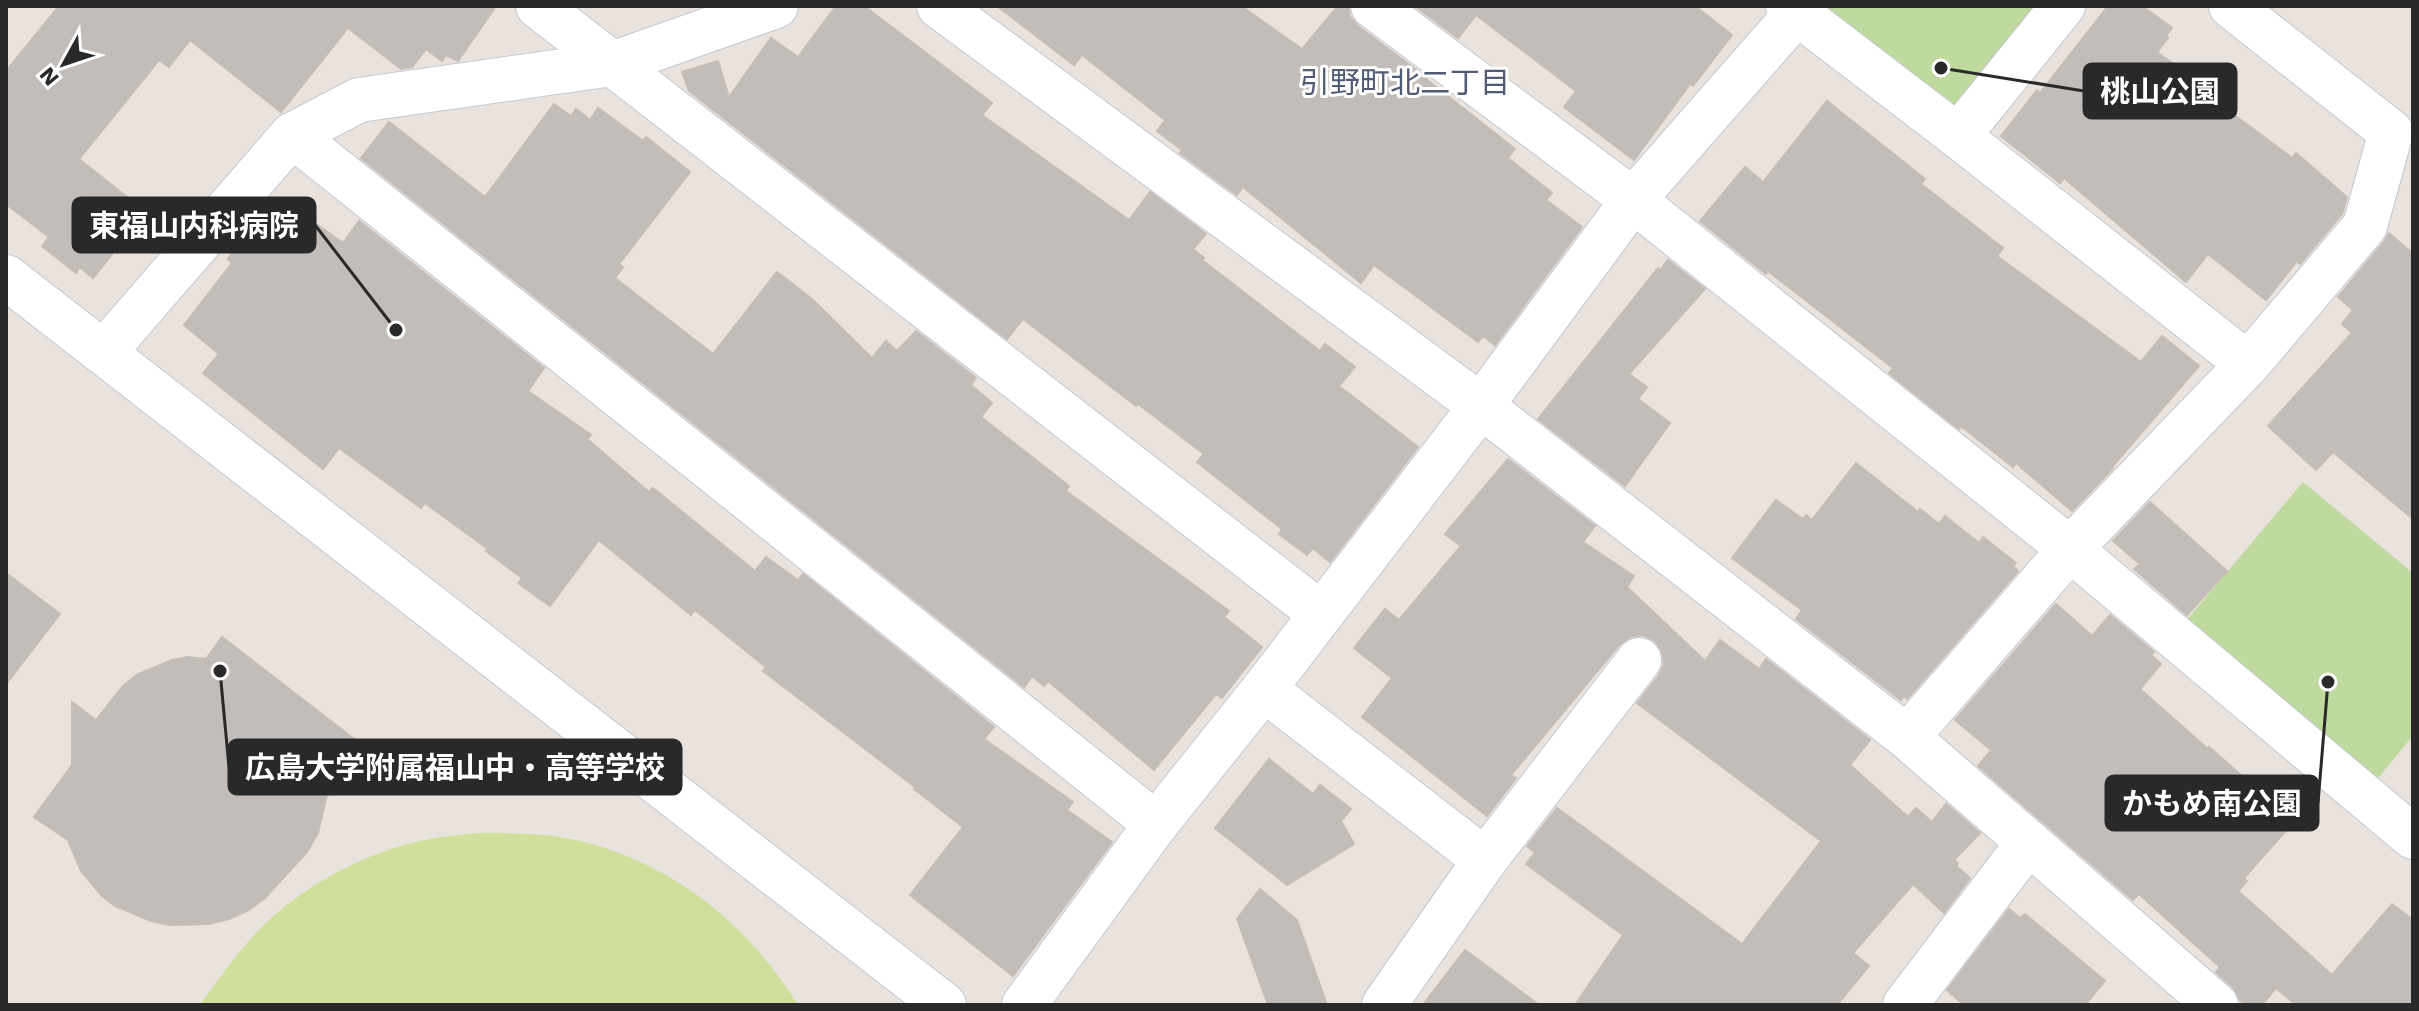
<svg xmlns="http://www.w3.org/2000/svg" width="2419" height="1011" font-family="'Work Sans','Noto Sans JP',sans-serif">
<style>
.green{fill:#beda9f}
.pitch{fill:#cfe09c}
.building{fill:#c2bdb8;stroke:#c5bdb6;stroke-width:2}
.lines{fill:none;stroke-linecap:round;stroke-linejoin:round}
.minor-casing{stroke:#c4c9d1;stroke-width:46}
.tertiary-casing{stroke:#c4c9d1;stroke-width:46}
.minor{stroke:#fff;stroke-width:44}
.tertiary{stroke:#fff;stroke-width:44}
.labels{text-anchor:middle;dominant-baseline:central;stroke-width:6;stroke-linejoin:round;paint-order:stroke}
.neighbourhood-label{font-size:30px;fill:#4f5c74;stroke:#fff}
.leader{fill:none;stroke:#292929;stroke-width:3}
.callout-dot{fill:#292929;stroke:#fff;stroke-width:3}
.callout{fill:#292929;stroke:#292929;stroke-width:3}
.callout-label{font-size:30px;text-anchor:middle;font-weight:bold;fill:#fff}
</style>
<rect width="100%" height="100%" fill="#e9e2dd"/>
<g class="green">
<path d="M1796 6H2056L1956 129Z"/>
<path d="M2303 482 2413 573V736L2369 789 2179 629Z"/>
</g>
<path class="pitch" d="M478 833C511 833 544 833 576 840 672 862 747 923 798 1005H200C218 981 236 954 257 932 301 886 367 851 429 839 445 836 462 835 478 833Z"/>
<g class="building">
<path d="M59 6H496L458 61 446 55 442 61 426 49 412 67 401 69 348 28 281 112 190 40 169 67 159 60 79 159 146 212 93 278 80 267 76 273 42 246 49 237 6 204V71Z"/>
<path d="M836 6H864L992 103 982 115 1129 220 1150 192 1206 234 1193 249 1204 258 1202 260 1320 351 1325 344 1355 367 1339 386 1418 447 1330 562 1313 548 1307 555 1279 534 1282 529 1197 462 1204 454 1138 404 1136 406 1023 319 1007 339 689 91 682 72 718 61 729 97 771 38 798 57Z"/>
<path d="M997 6H1241L1302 49 1338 6H1348L1350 17 1358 26 1427 78 1426 79 1515 149 1508 158 1552 193 1546 200 1582 227 1495 345 1483 336 1478 342 1374 265 1361 283 1243 187 1237 195 1180 153 1182 150 1157 131 1165 120 1082 55 1074 65Z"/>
<path d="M1415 6H1695L1732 35 1693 86 1690 84 1634 160 1564 107 1576 91 1476 15 1458 38Z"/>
<path d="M2108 6H2142L2172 28 2166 36 2168 38 2157 52 2224 101 2221 105 2292 158 2296 153 2347 197 2342 214 2300 264 2297 261 2266 300 2208 254 2186 282 2064 178 2060 183 2001 136 2037 90 2040 93Z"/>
<path d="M1827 101 1925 179 1921 184 2003 248 1997 256 2141 362 2162 336 2199 366 2112 467 2113 468 2072 511 2016 463 2013 467 1961 426 1959 429 1889 373 1893 368 1768 271 1766 274 1700 221 1745 167 1763 182Z"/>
<path d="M554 104 571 116 576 109 590 120 598 108 643 141 646 137 690 172 619 264 623 267 615 278 713 354 777 272 812 299 872 358 886 341 897 351 916 331 976 378 971 385 992 403 981 417 1069 486 1066 491 1229 611 1224 617 1262 647 1222 698 1216 694 1154 770 1048 681 1044 686 1032 676 1024 687 361 158 389 122 485 197Z"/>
<path d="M287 203 343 243 359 221 544 368 528 391 591 435 587 439 649 492 653 488 755 571 766 557 798 580 803 574 994 727 984 739 1073 802 1067 810 1112 842 1013 976 910 895 963 827 914 789 915 787 763 671 766 667 695 610 691 615 599 540 550 606 518 583 522 578 486 551 488 549 425 503 421 508 339 448 323 469 203 373 219 354 184 325 232 263 228 259 252 226 264 235Z"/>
<path d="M2389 233 2413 254V519L2333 452 2316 470 2268 426 2352 333 2342 324 2353 310 2338 297 2384 242Z"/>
<path d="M1668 260 1705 289 1629 374 1647 387 1638 399 1670 423 1625 486 1538 419 1658 268 1660 270Z"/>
<path d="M1508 459 1595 526 1583 542 1634 576 1627 587 1705 661 1720 640 1759 669 1766 659 1870 740 1850 765 1908 817 1916 808 1932 822 1946 804 1980 833 1954 860 1958 863 1956 866 1970 878 1944 913 1913 884 1853 953 1869 966 1837 1005H1575L1623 935 1526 864 1535 853 1527 846 1557 808 1742 944 1821 841 1637 703 1659 675 1664 664 1662 651 1654 640 1643 635 1630 637 1619 645 1511 775 1516 778 1487 816 1362 717 1392 678 1354 648 1385 609 1399 620 1461 546 1445 534Z"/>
<path d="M1856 463 1918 512 1920 509 1939 524 1945 516 1979 543 1983 537 2016 563 2013 566 2018 571 1907 699 1904 696 1901 700 1796 619 1802 610 1732 558 1776 500 1803 519 1806 515 1812 520Z"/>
<path d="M2150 502 2227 571 2187 615 2134 569 2140 564 2113 541Z"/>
<path d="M6 573 60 614 6 684Z"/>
<path d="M2056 604 2092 636 2110 615 2154 652 2151 655 2161 664 2140 689 2208 749 2209 747 2257 789 2259 786 2297 818 2244 878 2247 881 2238 891 2332 975 2392 904 2413 920V1005H2296L2276 988 2262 1005H2245L2240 1000 2233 987 2216 972 2220 967 2139 894 2133 900 1978 766 1991 750 1955 720Z"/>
<path d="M222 637 363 746 326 798 318 833 307 852 266 897 249 910 229 919 209 924 170 925 151 921 115 906 102 896 81 871 68 840 34 817 72 765V702L96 720 123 686 138 674 172 660 188 657 206 659Z"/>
<path d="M1269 759 1313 794 1320 785 1351 809 1341 821 1354 844 1287 885 1215 828Z"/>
<path d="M1260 889 1297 920 1327 1005H1268L1237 919Z"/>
<path d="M2009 909 2020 918 2025 914 2105 981 2085 1005H1964L1947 990Z"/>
<path d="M1465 950 1539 1005H1423Z"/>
</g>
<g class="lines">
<g class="minor-casing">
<g id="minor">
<path d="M538 6 1320 613"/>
<path d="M939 6 1481 406 1907 737 2216 1005"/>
<path d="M1373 6 1633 200 2070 549 2413 837"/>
<path d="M1788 6 1958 136 2063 6"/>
<path d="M292 135 1156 824"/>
<path d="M1958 136 2248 364"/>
<path d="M104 352 292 135 359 100 612 64 776 6"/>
<path d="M1264 689 1485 860"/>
<path d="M1907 737 2070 549 2248 364 2365 226 2391 132 2231 6"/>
<path d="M1024 1005 1156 824 1264 689 1481 406 1633 200 1797 13"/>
<path d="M1384 1005 1485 860 1639 660"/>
<path d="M1905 1005 2028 843"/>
</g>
</g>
<g class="tertiary-casing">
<path id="tertiary" d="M6 277 944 1005"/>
</g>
<use href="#minor" class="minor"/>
<use href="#tertiary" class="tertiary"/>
</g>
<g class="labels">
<g class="neighbourhood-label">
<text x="1405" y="82">引野町北二丁目</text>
</g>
</g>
<path class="leader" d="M1941 68L2084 91M396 330L315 225M220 671L229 767M2328 682L2318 803"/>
<g class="callout-dot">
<circle cx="1941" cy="68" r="8"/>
<circle cx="396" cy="330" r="8"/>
<circle cx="220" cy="671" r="8"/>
<circle cx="2328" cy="682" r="8"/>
</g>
<g class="callout">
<rect x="2084" y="64" width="152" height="54" rx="8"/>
<rect x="73" y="198" width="242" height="54" rx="8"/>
<rect x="229" y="740" width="452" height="54" rx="8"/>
<rect x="2106" y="776" width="212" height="54" rx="8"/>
</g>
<g class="callout-label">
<text x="2160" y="102">桃山公園</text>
<text x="194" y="236">東福山内科病院</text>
<text x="455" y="778">広島大学附属福山中・高等学校</text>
<text x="2212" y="814">かもめ南公園</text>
</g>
<rect width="2419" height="1011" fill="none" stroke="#292929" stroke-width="16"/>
<g transform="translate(64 64) rotate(230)" stroke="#ffffff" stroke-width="6" paint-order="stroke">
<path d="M0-6L14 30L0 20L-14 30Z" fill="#292929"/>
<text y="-12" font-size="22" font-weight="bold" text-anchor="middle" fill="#292929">N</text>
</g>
</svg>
